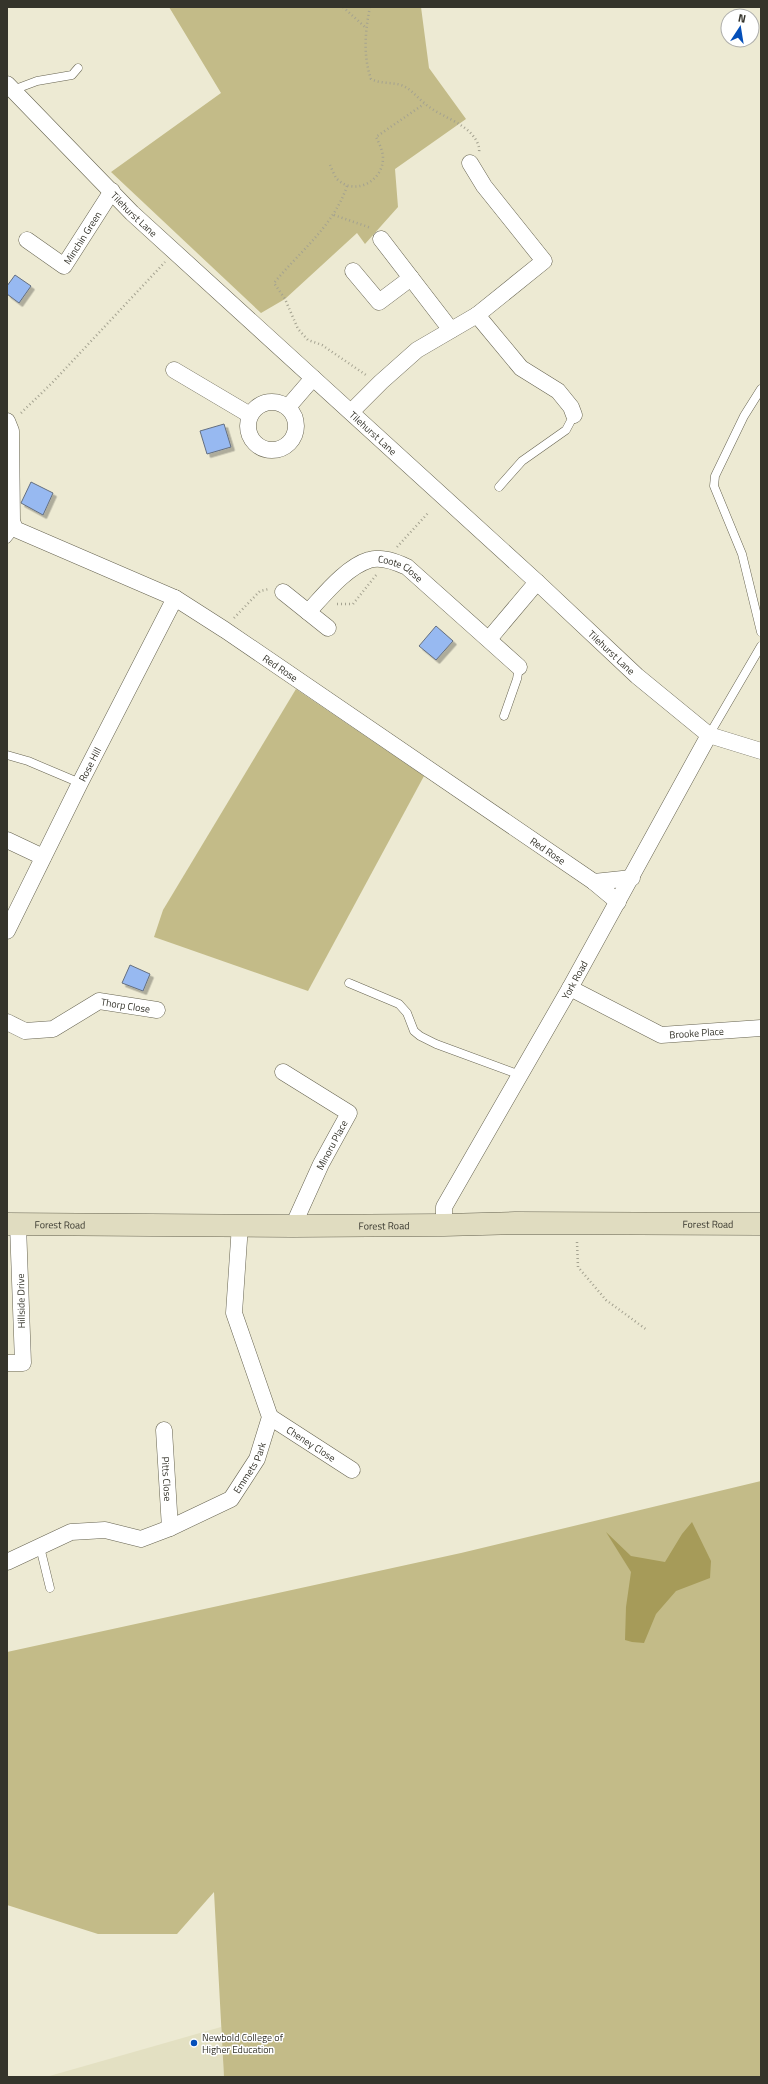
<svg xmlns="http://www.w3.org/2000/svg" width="768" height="2084" font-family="'Titillium Web',sans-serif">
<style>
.built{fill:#e3e0c2}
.green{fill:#c3bb88}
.water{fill:#a69b59}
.building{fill:#97b9f1;stroke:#646f80;filter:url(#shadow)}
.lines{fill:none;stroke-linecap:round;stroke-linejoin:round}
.service-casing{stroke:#666350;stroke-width:9}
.minor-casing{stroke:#666350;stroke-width:17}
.secondary-casing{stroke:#666350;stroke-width:23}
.path{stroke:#a4a290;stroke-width:2.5;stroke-dasharray:1 3;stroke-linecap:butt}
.service{stroke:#fff;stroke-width:8}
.minor{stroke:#fff;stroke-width:16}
.secondary{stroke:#e0dcc0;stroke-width:22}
.poi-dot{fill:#044fb9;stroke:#fff;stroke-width:1.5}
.labels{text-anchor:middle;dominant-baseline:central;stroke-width:3;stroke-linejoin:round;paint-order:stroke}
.street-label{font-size:10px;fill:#35342b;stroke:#fff}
.poi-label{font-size:10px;fill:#35342b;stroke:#fff;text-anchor:start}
</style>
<defs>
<filter id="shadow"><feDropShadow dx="3.5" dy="3.5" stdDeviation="0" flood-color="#0004"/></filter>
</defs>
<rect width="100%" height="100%" fill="#edead3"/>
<path class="built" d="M221 2027 224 2077H46Z"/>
<g class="green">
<path d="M169 7H421L429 68 466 119 395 169 398 207 365 244 357 233 285 299 261 313 111 172 221 93Z"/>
<path d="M296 689 424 776 308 991 154 937 163 910Z"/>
<path d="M761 1481V2077H224L214 1892 177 1934H98L7 1905V1652L461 1553Z"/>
</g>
<path class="water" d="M692 1522 711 1561 710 1578 676 1591 656 1614 644 1643 632 1642 625 1640 626 1607 631 1572 606 1532 631 1556 665 1562 682 1534Z"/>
<g class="building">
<path d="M15 275 31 286 19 303 7 294V286Z"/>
<path d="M224 424 231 447 207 454 200 431Z"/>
<path d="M31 482 53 493 43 515 21 503Z"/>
<path d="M436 626 453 641 436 660 419 646Z"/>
<path d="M130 965 150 974 143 991 122 983Z"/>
</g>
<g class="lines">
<g class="service-casing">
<g id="service">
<path d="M13 90 37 81 72 75 78 68"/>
<path d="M761 389 744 416 715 476 714 486 742 554 761 632"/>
<path d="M499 487 522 461 566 430 574 415"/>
<path d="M7 539 15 529"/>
<path d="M504 716 517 679 519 667"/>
<path d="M709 735 761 646"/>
<path d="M7 755 28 761 80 783"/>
<path d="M349 983 399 1004 407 1013 414 1031 420 1036 436 1044 520 1075"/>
<path d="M40 1547 50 1588"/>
</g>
</g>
<g class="minor-casing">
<g id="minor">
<path id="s1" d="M7 84 132 213 537 582 637 676 709 735 761 751"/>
<path d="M470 163 484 186 544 261 477 315"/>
<path d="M381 239 451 330"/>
<path id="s2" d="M27 240 64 266 112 191"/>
<path d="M353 271 379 302 411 278"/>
<path d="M174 370 250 415"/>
<circle cx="272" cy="426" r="24"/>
<path d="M288 407 313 378"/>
<path d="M351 412 381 382 417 350 477 315 521 368 558 391 571 407 574 415"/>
<path id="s3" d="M7 421 11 431 12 521 15 529 175 598 225 630 594 882 618 902"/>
<path d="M283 592 328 628"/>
<path id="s4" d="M308 612C324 595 346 567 369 560 381 556 396 562 407 567L519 667"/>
<path d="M489 639 537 582"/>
<path d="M7 840 43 857"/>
<path d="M594 882 632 878"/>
<path id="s5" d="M7 931 80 783 175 598"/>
<path id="s6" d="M570 988 661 1035 761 1028"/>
<path id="s7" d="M7 1022 25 1031 53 1029 99 1001 157 1010"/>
<path d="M283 1072 349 1113 321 1164 293 1226"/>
<path id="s8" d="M444 1225V1207L570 988 709 735"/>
<path d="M7 1363H23L18 1225"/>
<path id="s9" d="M270 1417 352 1470"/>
<path id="s10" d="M164 1430 170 1528"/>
<path id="s11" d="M7 1562 71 1532 105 1530 141 1539 170 1528 231 1499 257 1459 270 1417 234 1313 240 1225"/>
</g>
</g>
<g class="secondary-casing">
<g id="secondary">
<path id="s12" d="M7 1224 293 1226 444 1225 515 1223 761 1224"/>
</g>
</g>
<g class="path">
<path d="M343 7 365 27"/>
<path d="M370 7C365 31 363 56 371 79 381 84 391 82 401 85 411 89 416 96 423 102 438 116 462 121 474 137 477 141 480 147 479 152"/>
<path d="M330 165C332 169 334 175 337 179 354 196 383 182 383 158 383 151 379 143 376 137L424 104"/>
<path d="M347 186C333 227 300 251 274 283L285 299 298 329 308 340 322 345 366 375"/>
<path d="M334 215 371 228"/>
<path d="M21 413 52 383 165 262"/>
<path d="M397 547 429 512"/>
<path d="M337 604H353L377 574"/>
<path d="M234 618 260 591 269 589"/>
<path d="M577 1242 578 1267 606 1300 647 1330"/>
</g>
<use href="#service" class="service"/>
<use href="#minor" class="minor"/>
<use href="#secondary" class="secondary"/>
</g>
<circle class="poi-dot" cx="194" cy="2043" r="4"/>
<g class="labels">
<g class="street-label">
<text stroke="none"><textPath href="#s1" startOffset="182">Tilehurst Lane</textPath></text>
<text stroke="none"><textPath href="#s2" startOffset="79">Minchin Green</textPath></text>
<text stroke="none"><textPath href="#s1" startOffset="506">Tilehurst Lane</textPath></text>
<text stroke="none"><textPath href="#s4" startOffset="115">Coote Close</textPath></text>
<text stroke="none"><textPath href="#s1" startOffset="830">Tilehurst Lane</textPath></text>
<text stroke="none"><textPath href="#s3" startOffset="410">Red Rose</textPath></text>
<text stroke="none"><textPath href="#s5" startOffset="186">Rose Hill</textPath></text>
<text stroke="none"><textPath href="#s3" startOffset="734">Red Rose</textPath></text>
<text stroke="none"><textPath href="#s8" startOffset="280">York Road</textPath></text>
<text stroke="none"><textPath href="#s7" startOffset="129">Thorp Close</textPath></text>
<text stroke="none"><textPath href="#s6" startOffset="138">Brooke Place</textPath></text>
<text transform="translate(332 1145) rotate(-62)">Minoru Place</text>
<text stroke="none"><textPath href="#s12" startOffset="701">Forest Road</textPath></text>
<text stroke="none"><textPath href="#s12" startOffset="53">Forest Road</textPath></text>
<text stroke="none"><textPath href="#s12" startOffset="377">Forest Road</textPath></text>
<text transform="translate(21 1301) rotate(-91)">Hillside Drive</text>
<text stroke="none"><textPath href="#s9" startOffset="49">Cheney Close</textPath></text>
<text stroke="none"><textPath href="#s11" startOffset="277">Emmets Park</textPath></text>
<text stroke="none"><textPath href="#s10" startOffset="49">Pitts Close</textPath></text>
</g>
<g class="poi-label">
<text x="202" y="2037">Newbold College of<tspan x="202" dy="12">Higher Education</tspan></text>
</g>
</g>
<rect width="768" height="2084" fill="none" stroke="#35342b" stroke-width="16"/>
<g transform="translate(740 28) rotate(12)"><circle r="19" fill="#ffffff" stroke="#aeaeaa"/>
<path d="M0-3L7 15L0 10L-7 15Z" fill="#044fb9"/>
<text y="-6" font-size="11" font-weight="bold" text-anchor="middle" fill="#35342b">N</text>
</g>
</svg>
